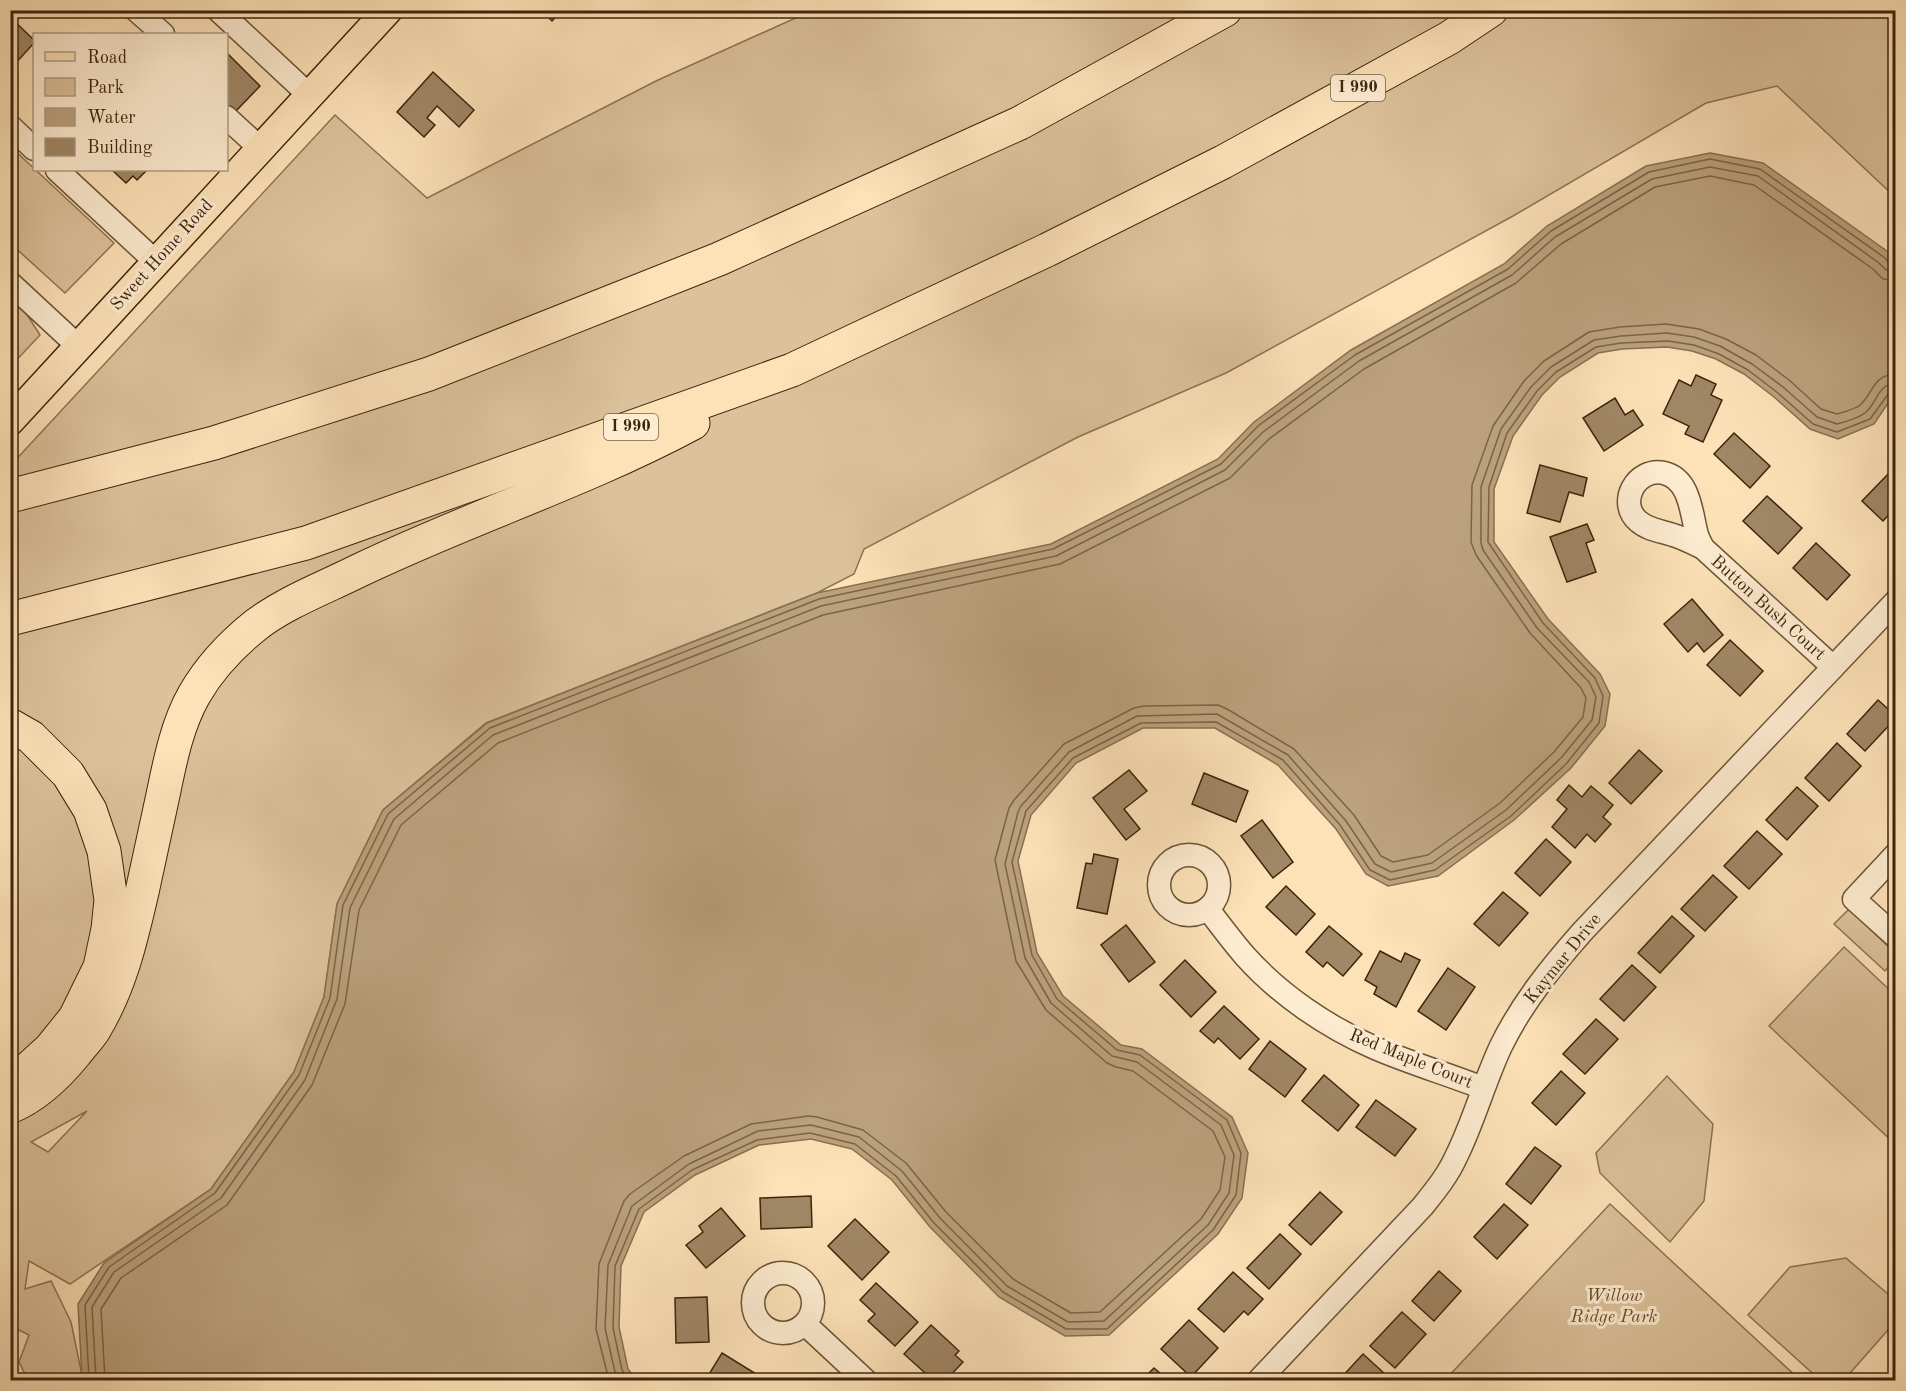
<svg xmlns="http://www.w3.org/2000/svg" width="1906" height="1391" font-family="'Old Standard TT',serif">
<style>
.green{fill:#dcc29b;stroke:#8c7453;stroke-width:1.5;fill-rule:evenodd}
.water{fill:#bba27d;stroke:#88704f;stroke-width:1.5}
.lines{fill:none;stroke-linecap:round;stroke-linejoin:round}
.shore{stroke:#7c6444;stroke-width:1.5}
.building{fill:#a08765;stroke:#3c250b;stroke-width:1.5}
.minor-casing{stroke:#6c5436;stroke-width:25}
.major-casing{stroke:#3c250b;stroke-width:31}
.highway-casing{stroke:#3c250b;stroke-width:35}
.minor{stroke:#feecd1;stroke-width:22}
.major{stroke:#fde2b8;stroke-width:28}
.highway{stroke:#fde2b8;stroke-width:33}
.labels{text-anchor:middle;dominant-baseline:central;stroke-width:6;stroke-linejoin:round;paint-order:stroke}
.shield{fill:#feecd1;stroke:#766146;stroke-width:1.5}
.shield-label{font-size:16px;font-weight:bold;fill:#3c250b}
.street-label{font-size:18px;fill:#3c250b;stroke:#feecd1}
.park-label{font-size:18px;font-style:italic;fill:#644c2f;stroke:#feecd1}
</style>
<rect width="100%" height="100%" fill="#fde2b8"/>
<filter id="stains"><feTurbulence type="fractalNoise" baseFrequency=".00333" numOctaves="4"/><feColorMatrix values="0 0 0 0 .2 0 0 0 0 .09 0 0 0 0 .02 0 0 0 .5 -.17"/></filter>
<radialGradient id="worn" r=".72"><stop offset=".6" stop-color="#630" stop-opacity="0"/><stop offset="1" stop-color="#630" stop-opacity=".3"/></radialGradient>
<g class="green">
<path d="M811 11H1895V197L1777 86 1706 103 1513 216 1226 373 1078 437 864 549 854 574 817 593 486 723 383 810 337 904 324 997 294 1072 211 1189 70 1284 29 1261 25 1289 51 1281 71 1322 83 1380H28L19 1362 29 1335 11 1326 10 466 335 115 427 198 658 80ZM87 1111 48 1152 31 1142Z"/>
<path d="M11 147 114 243 65 293 11 244Z"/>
<path d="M10 296 24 310 40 335 11 366Z"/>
<path d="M1849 909 1895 953V960L1885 971 1834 924Z"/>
<path d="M1844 947 1895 995V1144L1769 1026Z"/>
<path d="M1667 1076 1713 1124 1704 1201 1670 1242 1600 1173 1596 1153Z"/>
<path d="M1610 1204 1800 1380H1445Z"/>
<path d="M1846 1258 1895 1300V1322L1844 1380H1820L1748 1315 1790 1267Z"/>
</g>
<path class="water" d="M1710 153 1763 163 1891 254 1896 264 1895 393 1874 424 1838 439 1810 429 1774 397 1744 374 1716 359 1692 351 1667 347 1622 349 1598 353 1560 377 1542 395 1513 436 1494 489V542L1548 619 1600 674 1610 694 1605 726 1571 768 1514 820 1438 876 1388 886 1366 874 1336 829 1278 765 1215 728H1143L1076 763 1031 815 1018 861 1037 953 1063 996 1121 1045 1142 1049 1232 1117 1248 1153 1242 1198 1218 1234 1109 1335 1065 1336 999 1297 930 1227 892 1180 852 1149 811 1139 759 1145 695 1175 644 1212 621 1266 619 1327 628 1369 636 1380H84L82 1378 78 1304 104 1263 211 1189 294 1072 324 997 337 904 383 810 487 723 817 593 1051 544 1218 459 1254 422 1351 350 1504 264 1547 226 1646 166Z"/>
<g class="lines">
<g class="shore">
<path d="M89 1380 85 1305 109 1267 215 1193 299 1075 330 998 343 905 388 814 490 728 819 599 1053 549 1221 464 1258 426 1355 355 1508 269 1551 231 1649 172 1710 159 1760 169 1885 258 1889 263 1896 265"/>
<path d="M96 1380 92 1307 114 1272 221 1198 305 1080 337 999 350 908 394 819 493 735 821 606 1056 556 1225 470 1263 432 1359 361 1512 275 1555 237 1652 179 1710 167 1758 176 1879 263 1886 270 1896 272"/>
<path d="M105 1380 101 1309 121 1278 227 1205 312 1085 345 1004 359 910 401 825 498 743 823 615 1060 564 1230 478 1269 439 1364 369 1516 283 1561 244 1655 187 1710 176 1754 185 1873 269 1883 279 1896 281"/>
<path d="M609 1380 596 1329 599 1264 624 1201 630 1194 684 1156 751 1124 808 1116 817 1117 863 1130 906 1163 946 1212 1013 1279 1071 1313 1100 1312 1201 1219 1220 1190 1225 1157 1213 1131 1133 1071 1116 1067 1107 1063 1046 1010 1016 961 995 860 1009 808 1014 800 1064 744 1134 708 1144 706 1218 705 1227 709 1294 749 1354 815 1381 856 1393 862 1428 855 1500 803 1554 752 1583 717 1586 698 1581 688 1530 633 1476 555 1471 542 1472 485 1493 426 1524 381 1544 361 1589 332 1620 327 1666 324 1699 329 1726 339 1756 355 1789 380 1821 409 1837 414C1843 412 1854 410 1860 405 1874 393 1872 375 1896 374"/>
<path d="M620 1380 615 1372 605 1328 608 1265 632 1206 689 1164 758 1131 811 1125 859 1137 902 1171 940 1218 1007 1286 1068 1322 1104 1321 1208 1225 1229 1193 1234 1155 1221 1125 1137 1062 1112 1056 1051 1003 1025 958 1005 864 1018 812 1021 806 1069 752 1137 716 1217 714 1288 755 1346 821 1375 864 1391 872 1432 863 1506 810 1561 758 1592 720 1596 697 1589 682 1537 628 1483 550 1481 543V487L1501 429 1531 387 1551 367 1594 340 1621 336 1667 333 1694 337 1720 346 1752 364 1783 387 1817 417 1837 424C1845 422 1858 418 1865 413 1877 404 1877 384 1896 383"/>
<path d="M629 1380 622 1370 613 1328 615 1266 639 1209 692 1170 757 1140 810 1133 855 1144 896 1176 934 1223 1003 1292 1066 1329H1107L1213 1230 1236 1195 1241 1153 1227 1120 1140 1055 1117 1050 1057 999 1032 955 1012 862 1026 811 1073 758 1141 723 1216 722 1283 760 1340 825 1370 870 1390 880 1435 870 1511 816 1566 764 1599 723 1603 696 1595 678 1543 623 1488 542 1489 487 1507 433 1537 391 1556 372 1596 347 1621 343 1668 341 1694 345 1719 354 1748 370 1778 393 1813 424 1837 432 1870 419 1889 393 1896 391"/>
</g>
</g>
<g class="building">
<path d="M541 10H562L552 21Z"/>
<path d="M10 17 34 40V43L13 66 10 63Z"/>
<path d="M228 54 260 86 235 112 226 104Z"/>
<path d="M433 72 474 110 459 127 437 106 427 118 435 125 424 137 397 112Z"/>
<path d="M112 170H147L137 180 133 176 126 183Z"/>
<path d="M1696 375 1716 384 1711 395 1722 400 1703 442 1685 434 1689 426 1663 414 1679 380 1691 386Z"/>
<path d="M1615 398 1625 415 1633 410 1643 425 1604 451 1583 418Z"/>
<path d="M1734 433 1770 466 1750 488 1714 454Z"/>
<path d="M1540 465 1587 478 1583 496 1569 492 1560 522 1527 513Z"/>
<path d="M1892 470 1896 473V507L1883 521 1862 501Z"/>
<path d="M1767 496 1802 528 1778 554 1743 521Z"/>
<path d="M1587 524 1594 540 1586 543 1596 572 1567 582 1550 537Z"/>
<path d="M1816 543 1850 575 1827 600 1793 568Z"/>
<path d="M1692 599 1723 635 1704 652 1697 643 1688 652 1664 624Z"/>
<path d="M1730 640 1763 671 1740 696 1707 665Z"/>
<path d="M1878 700 1896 716V718L1865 751 1847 734Z"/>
<path d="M1837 743 1861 766 1829 801 1805 778Z"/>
<path d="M1639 750 1662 771 1631 804 1609 783Z"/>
<path d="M1129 770 1147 791 1124 809 1140 829 1126 840 1093 798Z"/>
<path d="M1204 773 1248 791 1236 822 1192 804Z"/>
<path d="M1569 785 1582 797 1591 786 1613 805 1603 817 1611 824 1595 842 1587 834 1575 848 1552 827 1567 809 1557 800Z"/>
<path d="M1797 787 1818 806 1787 840 1766 820Z"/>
<path d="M1262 820 1293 862 1273 878 1241 836Z"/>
<path d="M1757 831 1782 854 1749 889 1724 866Z"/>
<path d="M1546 839 1571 862 1540 896 1515 873Z"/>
<path d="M1094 854 1118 859 1107 914 1077 908 1086 863 1092 864Z"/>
<path d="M1713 875 1737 897 1705 931 1681 909Z"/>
<path d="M1286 886 1315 914 1296 935 1266 907Z"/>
<path d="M1503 892 1528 913 1499 946 1474 924Z"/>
<path d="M1672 916 1694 936 1660 973 1638 953Z"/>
<path d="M1126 925 1155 962 1129 982 1101 945Z"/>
<path d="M1329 926 1362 954 1343 976 1327 962 1323 967 1306 952Z"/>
<path d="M1380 951 1401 962 1405 953 1420 960 1396 1007 1374 994 1377 987 1365 980Z"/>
<path d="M1185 960 1216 992 1191 1017 1160 985Z"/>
<path d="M1632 965 1656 987 1624 1021 1600 999Z"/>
<path d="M1448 968 1475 987 1446 1030 1418 1011Z"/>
<path d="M1224 1006 1259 1039 1240 1059 1218 1038 1214 1043 1200 1031Z"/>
<path d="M1596 1019 1618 1039 1585 1074 1563 1054Z"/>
<path d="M1270 1041 1306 1069 1285 1097 1249 1069Z"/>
<path d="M1561 1071 1585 1093 1556 1125 1532 1103Z"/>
<path d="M1324 1075 1359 1105 1338 1131 1302 1101Z"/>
<path d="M1376 1100 1416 1129 1395 1156 1356 1127Z"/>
<path d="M1535 1147 1561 1166 1531 1204 1506 1184Z"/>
<path d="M1320 1192 1342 1212 1311 1245 1289 1225Z"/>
<path d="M811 1196 812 1227 761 1229 760 1198Z"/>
<path d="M1504 1204 1528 1225 1497 1259 1474 1237Z"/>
<path d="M721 1208 745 1236 706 1268 686 1245 703 1232 699 1226Z"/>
<path d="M855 1219 889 1252 862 1280 828 1246Z"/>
<path d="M1280 1234 1301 1254 1269 1289 1247 1268Z"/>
<path d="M1439 1271 1461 1291 1434 1321 1412 1301Z"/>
<path d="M1233 1272 1263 1299 1248 1315 1244 1311 1224 1332 1198 1309Z"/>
<path d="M876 1283 918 1322 895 1346 868 1321 875 1314 860 1300Z"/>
<path d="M707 1297 709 1342 676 1343 675 1298Z"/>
<path d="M1402 1312 1426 1334 1395 1368 1370 1346Z"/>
<path d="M1189 1320 1218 1348 1191 1377 1161 1349Z"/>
<path d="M931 1325 959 1351 955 1355 963 1362 946 1380H933L904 1354Z"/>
<path d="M722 1353 761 1377 759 1380H709L706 1379Z"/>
<path d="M1363 1354 1385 1374 1380 1380H1339Z"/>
<path d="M1154 1368 1168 1380H1142Z"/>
</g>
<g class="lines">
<g class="minor-casing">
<g id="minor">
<path d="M218 10 309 95"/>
<path d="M137 11 163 34"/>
<path d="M226 117 260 148"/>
<path d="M10 126 34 149"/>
<path d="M57 170 156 262"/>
<path d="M10 283 79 347"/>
<path d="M1703 548C1693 543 1683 538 1673 535 1661 531 1648 530 1638 521 1617 503 1636 467 1664 473 1689 479 1691 510 1696 531 1697 537 1700 542 1703 548L1833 667"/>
<path d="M1896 854 1854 899 1894 935 1896 934"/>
<circle cx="1189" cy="885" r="30"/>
<path d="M1208 909C1220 925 1232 941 1245 956 1280 995 1327 1027 1375 1048 1410 1063 1447 1074 1483 1088"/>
<circle cx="783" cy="1303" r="30"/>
<path d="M805 1324 865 1380"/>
<path d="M1259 1380 1423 1206C1435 1191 1448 1175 1456 1157 1474 1121 1484 1082 1501 1046 1522 1003 1552 966 1583 931L1896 601"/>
</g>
</g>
<g class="major-casing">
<path id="major" d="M10 421 388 10"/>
</g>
<g class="highway-casing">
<g id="highway">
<path d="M10 496 214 443 429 374 719 259 1020 123 1225 10"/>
<path d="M10 619 306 543 792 370 1047 250 1223 162 1449 38 1491 10"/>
<path d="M10 725 31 737 68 774 90 810 104 851 111 900 108 929 100 967 75 1018 50 1049 28 1069 10 1079"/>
<path d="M10 1107C36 1096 57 1076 75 1054 81 1046 89 1038 94 1030 120 987 131 940 142 892 149 859 156 827 163 795 170 761 177 725 194 695 210 667 231 645 256 625 286 602 324 588 358 571 468 518 585 481 693 423"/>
</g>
</g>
<use href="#minor" class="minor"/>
<use href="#major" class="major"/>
<use href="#highway" class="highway"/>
</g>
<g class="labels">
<g class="shield">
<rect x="1331" y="75" width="54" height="26" rx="4.5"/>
<rect x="604" y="414" width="54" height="26" rx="4.5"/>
</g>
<g class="shield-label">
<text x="1358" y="88">I 990</text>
<text x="631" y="427">I 990</text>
</g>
<g class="street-label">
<text transform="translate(162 255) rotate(-48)">Sweet Home Road</text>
<text transform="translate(1768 608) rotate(42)">Button Bush Court</text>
<text transform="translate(1563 959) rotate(-51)">Kaymar Drive</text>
<text transform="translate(1411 1059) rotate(22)">Red Maple Court</text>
</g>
<g class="park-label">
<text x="1614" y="1296">Willow<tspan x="1614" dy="21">Ridge Park</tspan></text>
</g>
</g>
<rect width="1906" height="1391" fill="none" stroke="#fde2b8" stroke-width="36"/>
<rect x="12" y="12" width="1882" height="1367" fill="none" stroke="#3c250b" stroke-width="3"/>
<rect x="18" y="18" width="1870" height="1355" fill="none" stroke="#3c250b" stroke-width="1.5"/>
<rect x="33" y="33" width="195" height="138" fill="#feecd1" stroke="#b09c82" stroke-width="1.5"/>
<rect x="45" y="52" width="30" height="9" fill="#fde2b8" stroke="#b09c82" stroke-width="1.5"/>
<text x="87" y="63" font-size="18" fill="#3c250b">Road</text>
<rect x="45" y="78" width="30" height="18" fill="#dcc29b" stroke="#b09c82" stroke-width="1.5"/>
<text x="87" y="93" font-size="18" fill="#3c250b">Park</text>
<rect x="45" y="108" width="30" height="18" fill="#bba27d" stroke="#b09c82" stroke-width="1.5"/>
<text x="87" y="123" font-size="18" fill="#3c250b">Water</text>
<rect x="45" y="138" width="30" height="18" fill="#a08765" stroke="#b09c82" stroke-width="1.5"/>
<text x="87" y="153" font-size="18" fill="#3c250b">Building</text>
<rect width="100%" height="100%" filter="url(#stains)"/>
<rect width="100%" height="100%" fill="url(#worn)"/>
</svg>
